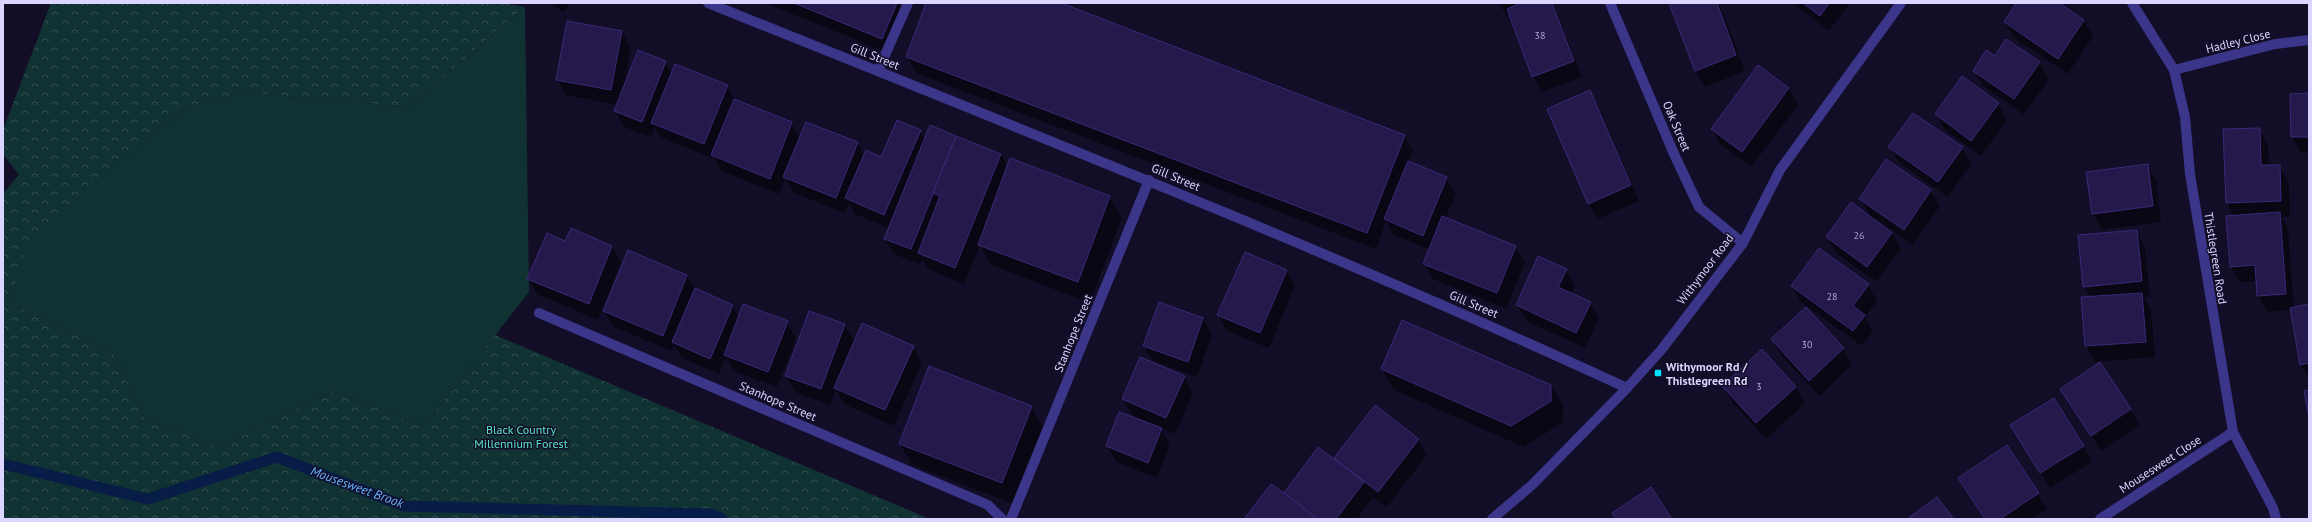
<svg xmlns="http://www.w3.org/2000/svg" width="2312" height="522" font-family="'PT Sans',sans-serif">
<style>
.green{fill:#103232}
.forest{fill:url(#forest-crowns)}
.shadow{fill:#0007}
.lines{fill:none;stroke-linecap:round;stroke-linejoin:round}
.stream{stroke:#071d48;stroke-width:11}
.building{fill:#24194a;stroke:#3a2978}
.service{stroke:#3b368a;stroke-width:10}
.minor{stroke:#3b368a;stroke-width:10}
.tertiary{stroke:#3b368a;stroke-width:10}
.poi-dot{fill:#01e0ff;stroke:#130e28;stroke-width:1.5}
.labels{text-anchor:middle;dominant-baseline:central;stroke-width:3;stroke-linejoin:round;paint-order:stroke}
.number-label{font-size:10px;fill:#ada6d2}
.street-label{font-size:12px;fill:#dbd5ff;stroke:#130e28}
.poi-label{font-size:12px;font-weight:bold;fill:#dbd5ff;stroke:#130e28;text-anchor:start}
.park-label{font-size:12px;fill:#58e8c7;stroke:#130e28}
.water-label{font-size:13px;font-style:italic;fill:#63b3ff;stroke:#130e28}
</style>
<defs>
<pattern id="forest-crowns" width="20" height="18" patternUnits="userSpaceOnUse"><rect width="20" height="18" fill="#103232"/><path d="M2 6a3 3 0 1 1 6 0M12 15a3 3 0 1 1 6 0" fill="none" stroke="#324f51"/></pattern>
</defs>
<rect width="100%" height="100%" fill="#130e28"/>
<path class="green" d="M525 7 529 292 424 426 333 391 219 447 144 418 115 355 9 302 28 238 186 108 244 92 407 107Z"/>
<path class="forest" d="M51 3H500L525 7 407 107 244 92 186 108 29 238 9 302 115 355 144 418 219 447 333 391 424 426 495 335 930 519H3V193L19 175 3 154V130Z"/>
<g class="shadow">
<path d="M547 3H569L564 12Z"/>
<path d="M765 3H912L891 54Z"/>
<path d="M927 3H1058L1404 135 1413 151 1409 162 1446 178 1456 194 1445 218 1516 247 1525 263 1506 309 1433 279 1424 263 1430 250 1394 235 1386 221 1376 249 916 73 907 57Z"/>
<path d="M1499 3H1553L1582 77 1542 92 1533 76 1510 16 1507 17Z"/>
<path d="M1670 3H1719L1745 71 1705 87 1696 71Z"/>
<path d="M1792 3H1850L1829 31Z"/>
<path d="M2018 3H2057L2084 21 2093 36 2068 74 2014 38 2005 22Z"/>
<path d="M622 32 631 48 624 86 665 62 672 74 727 86 735 101 791 123 800 138 857 143 864 156 881 158 920 131 925 140 1001 154 1008 167 1109 197 1122 218 1090 303 991 265 980 246 964 284 928 269 922 259 920 264 894 254 885 239 889 228 855 214 849 203 845 213 794 193 785 178 779 194 721 171 714 158 661 138 655 127 651 137 624 127 615 111 617 105 566 95 557 79Z"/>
<path d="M2007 41 2040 63 2049 79 2024 115 1983 86 1974 71 1996 57Z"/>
<path d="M1759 66 1789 89 1798 105 1751 167 1721 145 1712 129Z"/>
<path d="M1590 91 1599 107 1639 201 1598 219 1588 204Z"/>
<path d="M2309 94V153H2301L2292 137Z"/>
<path d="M1998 104 2007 120 1981 156 1945 130 1936 114Z"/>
<path d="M2259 129 2268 145 2269 166H2279L2289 182 2290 217H2282L2288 229 2294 308 2309 305V378L2301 365 2291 310 2267 312 2258 296 2257 281 2240 282 2231 267 2234 217 2227 203Z"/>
<path d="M1890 147 1962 148 1971 164 1948 197 1899 163Z"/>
<path d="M2147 165 2156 180 2161 222 2102 230 2093 214 2088 172Z"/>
<path d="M1931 191 1940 206 1913 245 1875 218 1873 220 1892 233 1901 249 1876 282 1836 253 1827 237 1871 218 1860 199Z"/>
<path d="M2136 231 2145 247 2150 297H2144L2151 310 2155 357 2095 362 2086 346 2090 297 2084 286Z"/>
<path d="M566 242 612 246 621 262 598 320 537 294 528 279Z"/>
<path d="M1286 270 1295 286 1269 348 1227 331 1218 315Z"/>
<path d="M1566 270 1575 286 1571 294 1590 303 1599 319 1585 348 1526 321 1517 305Z"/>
<path d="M687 276 695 290 732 305 739 318 787 322 796 338 777 387 734 371 726 357 719 374 682 358 674 344 672 351 614 327 604 311Z"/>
<path d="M1868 285 1877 301 1865 317 1873 331 1862 346 1801 302 1792 286Z"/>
<path d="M1806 309 1843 349 1852 365 1819 396 1781 355 1772 339Z"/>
<path d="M810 312 845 325 855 342 913 347 922 363 894 426 844 404 836 390 830 405 795 392 786 376Z"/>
<path d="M1203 319 1212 335 1197 377 1153 361 1144 346Z"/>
<path d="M1403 321 1551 385 1563 406V422L1524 447 1394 390 1382 369Z"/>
<path d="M2100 364 2140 425 2101 451 2062 390Z"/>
<path d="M1184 377 1193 393 1175 434 1160 427 1170 445 1157 478 1116 462 1107 446 1157 426 1132 415 1123 399Z"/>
<path d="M1723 386 1796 387 1805 403 1766 439 1732 402Z"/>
<path d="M1031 407 1043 427 1014 504 912 465 900 444Z"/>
<path d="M1375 407 1418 440 1427 455 1387 507 1373 497 1357 519H1245L1334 460Z"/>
<path d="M2021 442 2083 446 2092 462 2050 488Z"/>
<path d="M2006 446 2047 509 2033 519H1985L1959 478Z"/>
</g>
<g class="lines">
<path class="stream" d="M3 464 148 499 277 457 404 506 711 514 722 519"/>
</g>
<g class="building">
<path d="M794 3H897L882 39Z"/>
<path d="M926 3H1061L1405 135 1367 233 906 57Z"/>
<path d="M1521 3H1552L1574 61 1532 77 1507 9Z"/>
<path d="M1669 3H1717L1736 55 1695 71Z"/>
<path d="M1803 3H1829L1820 16Z"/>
<path d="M2016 3H2059L2084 20 2058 59 2004 22Z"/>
<path d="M567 21 622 31 611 90 556 80Z"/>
<path d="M2006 39 2040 62 2014 99 1973 71 1986 50 1995 56Z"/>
<path d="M638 50 666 61 642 122 614 111Z"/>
<path d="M675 64 728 85 704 144 651 123Z"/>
<path d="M1758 65 1789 88 1742 152 1711 129Z"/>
<path d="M1962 76 1999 103 1971 141 1935 114Z"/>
<path d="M1590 90 1631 185 1588 204 1547 109Z"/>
<path d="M2309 93V137H2291L2290 94Z"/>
<path d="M734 99 792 122 770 179 711 155Z"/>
<path d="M1913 113 1963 147 1938 182 1888 147Z"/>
<path d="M897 120 921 130 884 215 845 198 866 150 881 157Z"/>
<path d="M806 122 858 142 836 198 783 177Z"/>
<path d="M930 125 956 136 911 249 884 239Z"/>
<path d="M2260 128 2261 165H2280L2281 201 2226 203 2223 129Z"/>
<path d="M956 136 1001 154 955 268 918 253 940 196 933 193Z"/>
<path d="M1010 158 1110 196 1078 282 978 245Z"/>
<path d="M1886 159 1931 190 1904 230 1859 199Z"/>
<path d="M1408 161 1447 177 1423 236 1384 219Z"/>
<path d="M2148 164 2153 206 2092 214 2086 172Z"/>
<path d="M1851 202 1892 233 1867 267 1826 237Z"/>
<path d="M2280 212 2286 294 2257 296 2255 265 2230 267 2226 216Z"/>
<path d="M1442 216 1516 246 1497 293 1423 264Z"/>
<path d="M571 228 612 246 589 304 527 279 547 233 565 241Z"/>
<path d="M2137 230 2142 281 2083 287 2078 235Z"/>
<path d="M1819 248 1869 284 1853 306 1865 315 1853 331 1791 286Z"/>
<path d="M628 250 687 275 663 336 603 311Z"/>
<path d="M1245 252 1287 270 1260 333 1217 315Z"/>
<path d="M1538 256 1567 269 1558 287 1591 302 1576 333 1516 305Z"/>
<path d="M695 288 733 305 710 359 672 342Z"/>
<path d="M2142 293 2146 342 2085 346 2081 297Z"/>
<path d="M1159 302 1203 318 1188 362 1143 346Z"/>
<path d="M743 304 788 321 768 372 724 355Z"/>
<path d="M2309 304V363L2300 365 2290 308Z"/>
<path d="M1806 307 1844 348 1809 381 1771 339Z"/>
<path d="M809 311 845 324 821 389 785 376Z"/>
<path d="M1402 320 1551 385V401L1511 426 1381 369Z"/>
<path d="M862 323 914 346 885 410 834 388Z"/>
<path d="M1762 349 1796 387 1756 423 1722 386Z"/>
<path d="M1140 357 1185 376 1166 418 1122 399Z"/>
<path d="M2100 362 2131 409 2091 436 2060 389Z"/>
<path d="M929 366 1032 406 1002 483 899 444Z"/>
<path d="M2309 390V417L2304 391Z"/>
<path d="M2054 398 2084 446 2040 473 2010 425Z"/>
<path d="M1375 405 1419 439 1378 492 1334 458Z"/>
<path d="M1119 412 1162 428 1148 463 1106 446Z"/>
<path d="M2007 445 2039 493 2000 519H1985L1958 478Z"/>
<path d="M1318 447 1364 482 1336 519H1317L1284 493Z"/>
<path d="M1271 484 1284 493 1317 519H1244Z"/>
<path d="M1651 487 1672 519H1616L1612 513Z"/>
<path d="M1937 497 1954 519H1907Z"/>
</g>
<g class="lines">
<path class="service" d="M878 71 908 3"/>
<g class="minor">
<path d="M708 3C1016 127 1326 249 1627 388"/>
<path d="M1610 3 1674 154 1699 207 1743 243"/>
<path d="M2132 3 2174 70 2185 117 2190 174 2233 432 2273 508 2276 519"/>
<path d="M2174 70 2275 44 2309 40"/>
<path d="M539 313 988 505 1002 519"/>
<path d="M1011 519 1149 180"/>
<path d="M2100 519 2233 432"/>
</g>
<path class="tertiary" d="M1492 519 1532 485 1627 388 1662 349 1743 243 1780 170 1901 3"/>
</g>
<rect class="poi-dot" x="1654" y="369" width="8" height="8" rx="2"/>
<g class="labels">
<g class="number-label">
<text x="1540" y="35">38</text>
<text x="1859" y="235">26</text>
<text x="1832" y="296">28</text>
<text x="1807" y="344">30</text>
<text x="1759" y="386">3</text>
</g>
<g class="street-label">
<text transform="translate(2238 41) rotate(-14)">Hadley Close</text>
<text transform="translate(875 56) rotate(22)">Gill Street</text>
<text transform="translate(1677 126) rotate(67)">Oak Street</text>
<text transform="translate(1176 177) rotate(23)">Gill Street</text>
<text transform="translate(2216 258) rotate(81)">Thistlegreen Road</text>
<text transform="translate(1705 269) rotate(-53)">Withymoor Road</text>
<text transform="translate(1474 304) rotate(23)">Gill Street</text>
<text transform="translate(1073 333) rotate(-68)">Stanhope Street</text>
<text transform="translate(778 401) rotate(23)">Stanhope Street</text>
<text transform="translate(2160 464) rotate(-33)">Mousesweet Close</text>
</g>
<g class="poi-label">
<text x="1666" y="366">Withymoor Rd /<tspan x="1666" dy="14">Thistlegreen Rd</tspan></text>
</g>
<g class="park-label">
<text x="521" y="429">Black Country<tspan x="521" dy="14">Millennium Forest</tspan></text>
</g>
<g class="water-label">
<text transform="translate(357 487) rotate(20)">Mousesweet Brook</text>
</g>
</g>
<rect width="2312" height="522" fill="none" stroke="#dbd5ff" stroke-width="8"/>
</svg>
